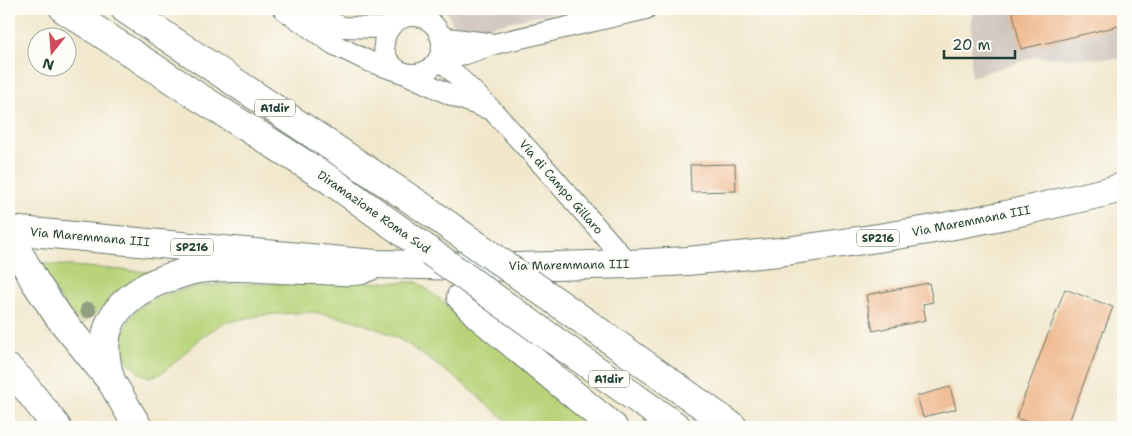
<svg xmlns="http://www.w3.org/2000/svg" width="1132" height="436" font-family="'Shantell Sans',sans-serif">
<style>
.industrial{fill:#ccc2b9}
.green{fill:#b8d379;stroke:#6c8856}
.building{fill:#eeb589}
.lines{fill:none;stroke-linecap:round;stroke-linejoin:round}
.street-casing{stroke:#687869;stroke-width:22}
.primary-casing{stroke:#687869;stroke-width:30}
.highway-casing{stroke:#687869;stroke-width:30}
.street{stroke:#fff;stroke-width:20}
.primary{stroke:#fff;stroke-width:28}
.highway{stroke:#fff;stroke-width:28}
.highway-bridge-casing{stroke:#687869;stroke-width:30;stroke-linecap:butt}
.highway-bridge{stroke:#fff;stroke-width:28}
.tree{fill:#929e82}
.labels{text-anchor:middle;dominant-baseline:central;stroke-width:5;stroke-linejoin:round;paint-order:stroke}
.shield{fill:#fdfcf7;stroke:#62766e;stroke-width:1}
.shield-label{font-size:11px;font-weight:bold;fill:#1f3d34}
.street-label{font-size:12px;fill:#1f3d34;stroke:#fdfcf7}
</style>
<rect width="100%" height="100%" fill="#fdfcf7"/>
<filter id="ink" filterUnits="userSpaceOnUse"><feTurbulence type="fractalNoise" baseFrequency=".02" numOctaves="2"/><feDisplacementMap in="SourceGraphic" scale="10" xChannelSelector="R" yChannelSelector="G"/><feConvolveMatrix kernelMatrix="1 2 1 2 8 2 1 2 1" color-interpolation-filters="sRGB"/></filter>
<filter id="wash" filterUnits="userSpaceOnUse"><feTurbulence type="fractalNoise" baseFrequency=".0096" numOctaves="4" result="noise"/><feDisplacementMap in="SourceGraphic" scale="20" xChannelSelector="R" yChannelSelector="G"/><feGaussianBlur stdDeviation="1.12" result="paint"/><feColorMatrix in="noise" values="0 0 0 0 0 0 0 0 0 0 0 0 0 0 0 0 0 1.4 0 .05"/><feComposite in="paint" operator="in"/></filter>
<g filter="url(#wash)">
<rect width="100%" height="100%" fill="#f1e7cc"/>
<g class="industrial">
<path d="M445 9H569L477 29H465L453 24Z"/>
<path d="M972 9H1123V59L1035 57 971 77Z"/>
</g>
<g class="green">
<path d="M33 263 163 273 107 303 84 323 74 317Z"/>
<path d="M410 282H417L501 346 593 427H514L461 382 406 343 383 331 353 320 313 312 262 315 223 323 202 337 174 363 161 374 149 377 138 372 127 360 121 343 126 326 136 310 154 298 174 292 199 286 239 284Z"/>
</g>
<g id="blocks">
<g class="building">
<path d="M1012 9H1123V25L1021 49Z"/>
<path d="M735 164 736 191 691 192 690 165Z"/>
<path d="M929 283 933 302 923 304 926 320 873 331 866 295Z"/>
<path d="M1065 289 1113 307 1067 427H1041L1016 418Z"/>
<path d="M950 387 956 409 923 417 917 396Z"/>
</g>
</g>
</g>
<g filter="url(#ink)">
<use href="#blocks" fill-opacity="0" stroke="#687869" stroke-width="1"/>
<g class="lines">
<g class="street-casing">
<g id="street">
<path d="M283 9 333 44 368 61 406 74 451 95 485 108"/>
<path d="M296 10 343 27 383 28 394 23 396 19"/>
<circle cx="413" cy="45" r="29"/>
<path d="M439 34 447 38 488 43"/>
<path d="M439 58 492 110 545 168 629 264"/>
<path d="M439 58 466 54 494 44 646 9"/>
</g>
</g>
<g class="primary-casing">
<path id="primary" d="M9 230 375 264 517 267 629 264 687 261 779 252 878 238 928 230 1006 215 1110 191 1123 187"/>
</g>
<g class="highway-casing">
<g id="highway">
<path d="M64 9 194 94 330 180 429 251"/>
<path d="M125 9 424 208"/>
<path d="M9 231 21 257 36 283 59 317 111 381 138 427"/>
<path d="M461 297 478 315 613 427"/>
<path d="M541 331 677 427"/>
<path d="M612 341 733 427"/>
<path d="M9 369 20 380 57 427"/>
<path d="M111 381C101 348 102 320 130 298 142 288 153 283 167 278 176 276 184 272 193 270 234 263 277 271 319 270 330 270 351 273 361 270 366 268 370 266 375 264"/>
</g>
</g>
<use href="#street" class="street"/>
<use href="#primary" class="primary"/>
<use href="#highway" class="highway"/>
<g class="highway-bridge-casing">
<g id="highway-bridge">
<path d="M424 208 612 341"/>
<path d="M429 251 541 331"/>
</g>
</g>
<use href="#highway-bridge" class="highway-bridge"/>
</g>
<circle class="tree" cx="88" cy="310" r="8"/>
</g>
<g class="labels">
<g class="shield">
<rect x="255" y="99.5" width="40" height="17" rx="4"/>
<rect x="857" y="229.5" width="42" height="17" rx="4"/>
<rect x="171" y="238.5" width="42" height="17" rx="4"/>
<rect x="589" y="370.5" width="40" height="17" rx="4"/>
</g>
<g class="shield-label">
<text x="275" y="108">A1dir</text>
<text x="878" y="238">SP216</text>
<text x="192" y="247">SP216</text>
<text x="609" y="379">A1dir</text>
</g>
<g class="street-label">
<text transform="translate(561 187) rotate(49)">Via di Campo Gillaro</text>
<text transform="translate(374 212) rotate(35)">Diramazione Roma Sud</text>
<text transform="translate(971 221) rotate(-11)">Via Maremmana III</text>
<text transform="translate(90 237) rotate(5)">Via Maremmana III</text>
<text transform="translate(569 265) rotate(-1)">Via Maremmana III</text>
</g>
</g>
<rect width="1132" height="436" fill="none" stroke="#fdfcf7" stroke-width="30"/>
<g transform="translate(52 52) rotate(197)"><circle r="24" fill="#fdfcf7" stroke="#a4b0a9"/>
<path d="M0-4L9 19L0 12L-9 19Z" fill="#d1495b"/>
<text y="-8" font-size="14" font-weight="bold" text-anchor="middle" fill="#1f3d34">N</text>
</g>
<path d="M944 50v8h71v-8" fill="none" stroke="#1f3d34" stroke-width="2.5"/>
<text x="952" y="50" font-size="15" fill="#1f3d34" stroke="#fdfcf7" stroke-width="4" paint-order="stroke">20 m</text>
</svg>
